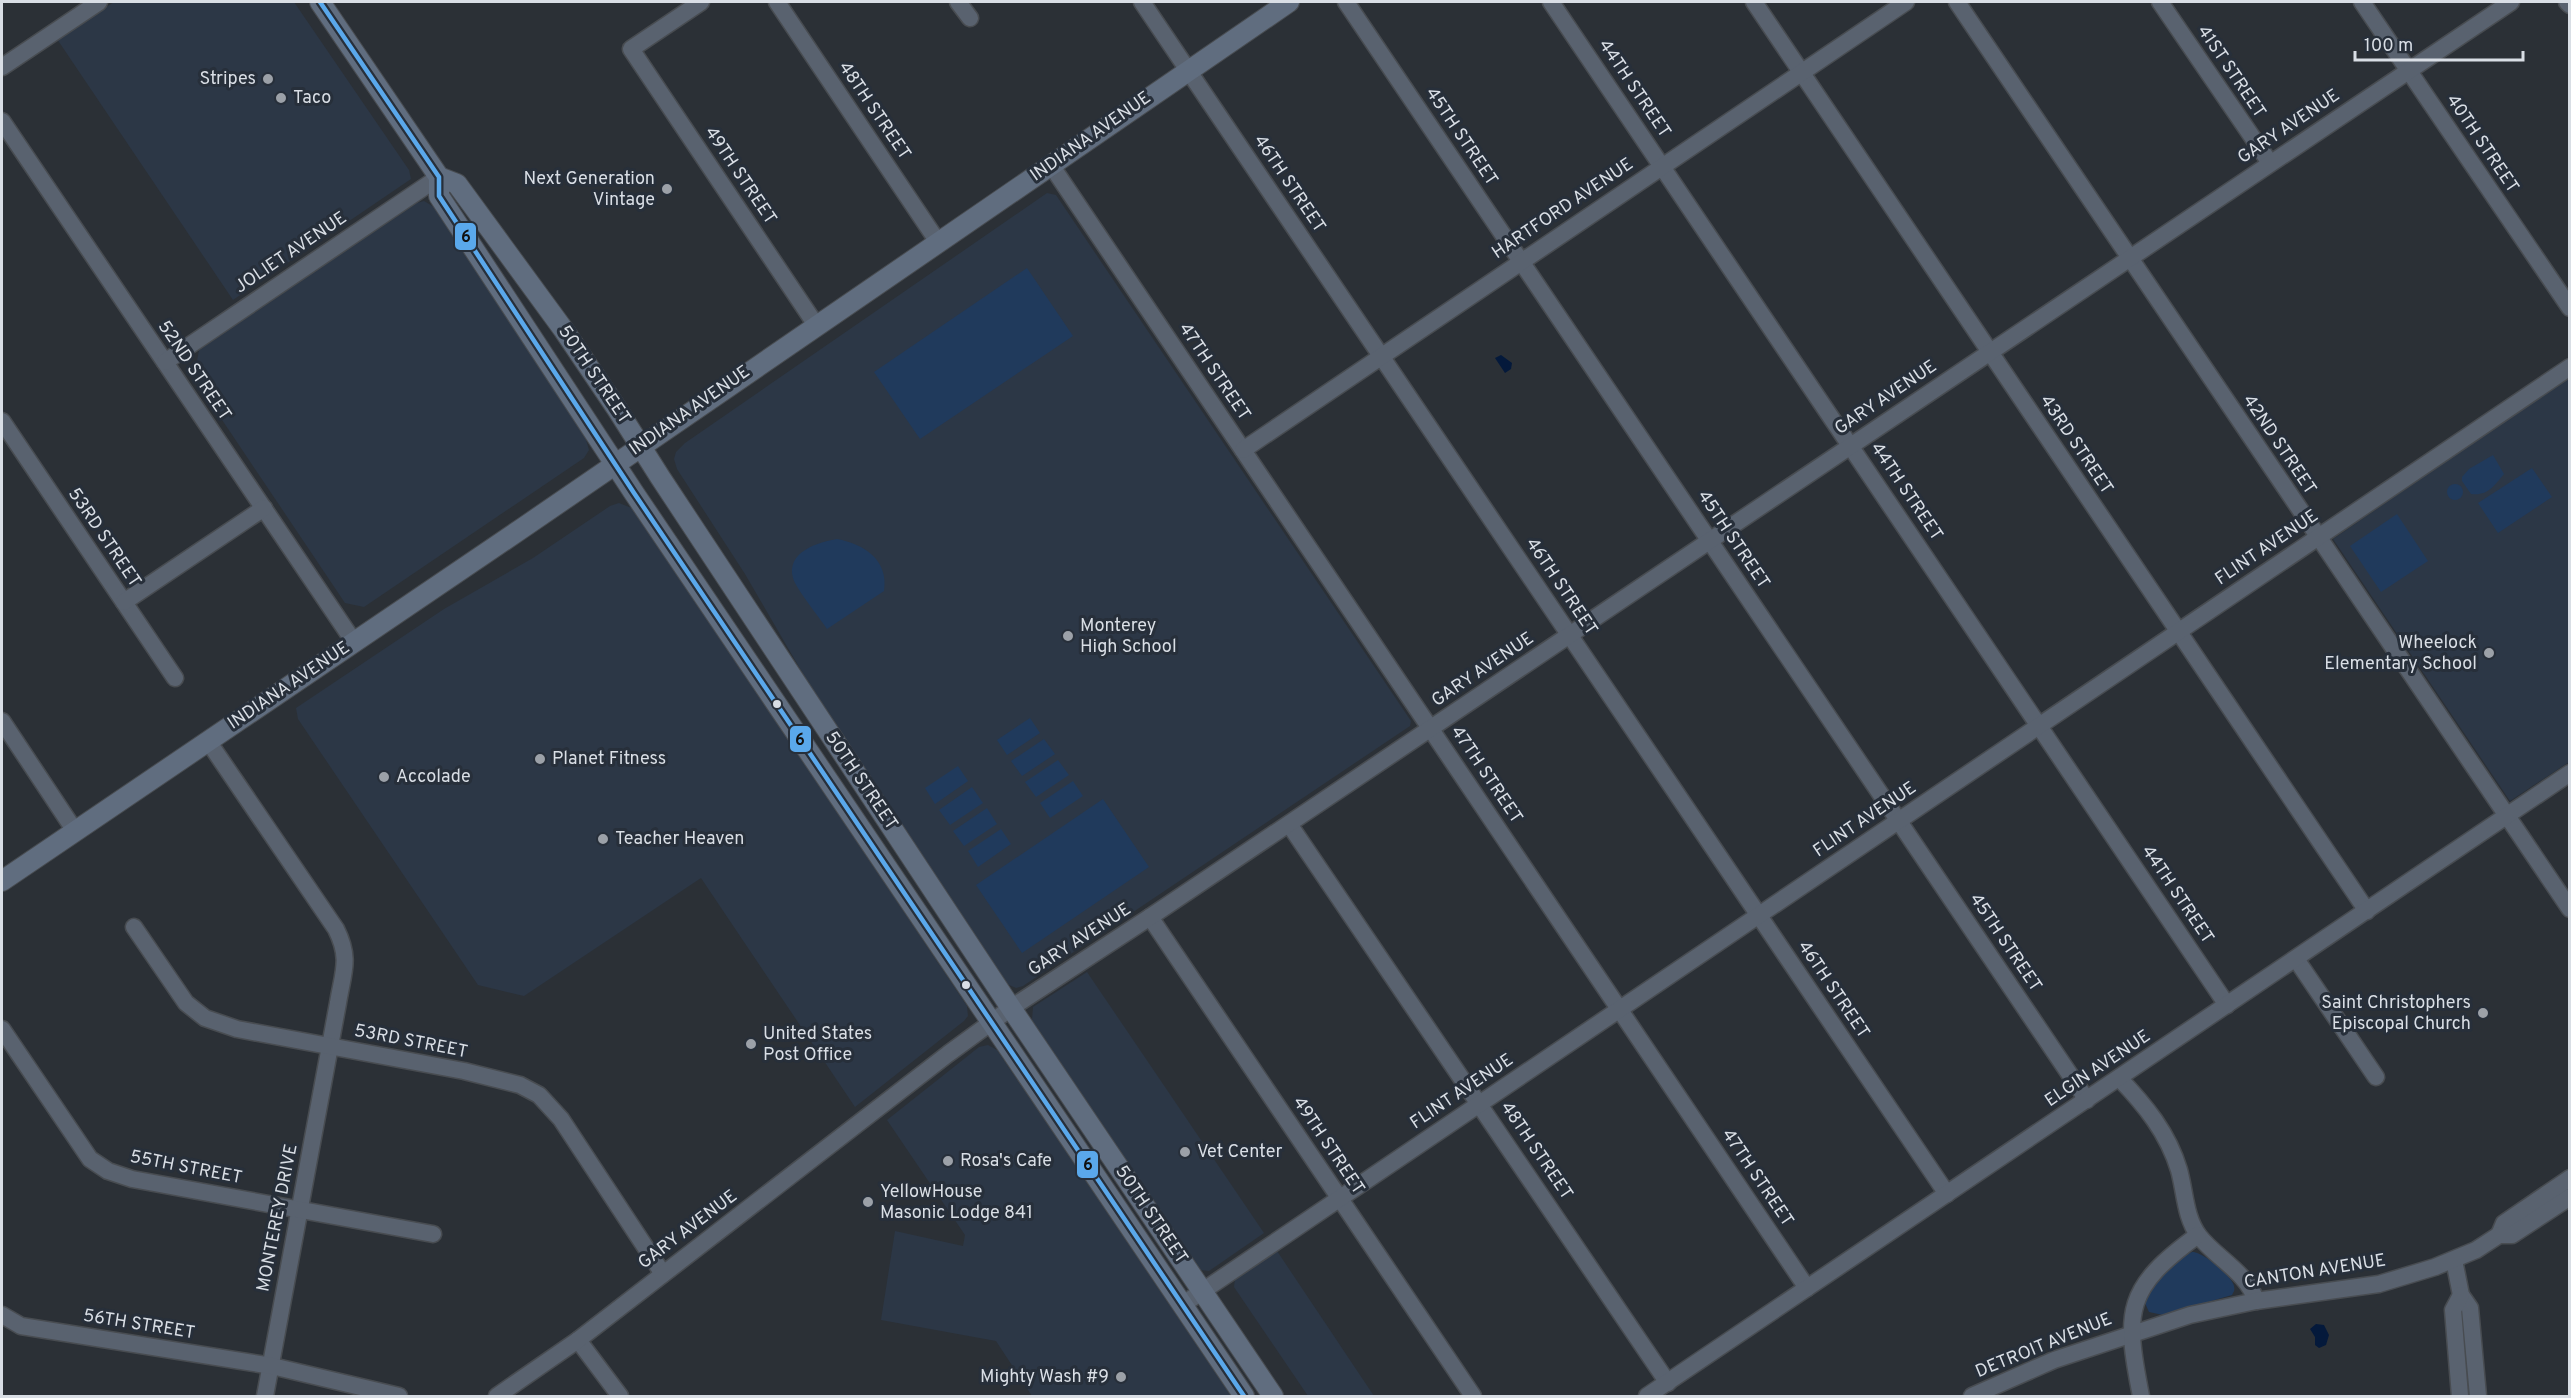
<svg xmlns="http://www.w3.org/2000/svg" width="2571" height="1398" font-family="Overpass,sans-serif">
<style>
.built{fill:#2c3746}
.green{fill:#203a5c}
.water{fill:#04193b}
.lines{fill:none;stroke-linecap:round;stroke-linejoin:round}
.minor-casing{stroke:#484c51;stroke-width:19}
.major-casing{stroke:#484c51;stroke-width:22}
.minor{stroke:#59626f;stroke-width:16}
.major{stroke:#606d7f;stroke-width:20}
.bus-1-casing{stroke:#272f3a;stroke-width:9}
.bus-1{stroke:#5aa8eb;stroke-width:4.5}
.poi-dot{fill:#9ca1a8;stroke:#272f3a;stroke-width:2}
.bus-dot{fill:#d9dee5;stroke:#272f3a;stroke-width:2}
.labels{text-anchor:middle;dominant-baseline:central;stroke-width:6;stroke-linejoin:round;paint-order:stroke}
.street-label{font-size:18px;fill:#d9dee5;stroke:#272f3a}
.poi-label{font-size:18px;fill:#d9dee5;stroke:#272f3a;text-anchor:start}
.line-badge{stroke:#272f3a;stroke-width:2}
.pale-badge-label{font-size:16px;text-anchor:middle;font-weight:bold;fill:#111}
</style>
<rect width="100%" height="100%" fill="#2b3036"/>
<g class="built">
<path d="M114 2H294L409 170 411 179 233 300 57 39Z"/>
<path d="M1047 193 1056 195 1411 721 1410 726 1023 986 1016 988 1007 984 817 698 745 574 677 469 674 459 676 452 685 443Z"/>
<path d="M424 201 434 207 585 436 589 450 584 458 364 607 345 603 194 378 199 350 417 203Z"/>
<path d="M2569 377V762L2510 801 2333 539Z"/>
<path d="M619 503 634 509 967 1006 968 1016 964 1021 855 1107 701 878 524 996 478 985 298 719 296 708 444 609 533 558 610 506Z"/>
<path d="M1087 972 1264 1233 1209 1271 1201 1270 1197 1266 1032 1020 1033 1007Z"/>
<path d="M988 1045 997 1050 1231 1396H1032L996 1341 881 1320 895 1231 963 1246 965 1235 887 1120 979 1047Z"/>
<path d="M1277 1251 1374 1396H1308L1234 1287 1235 1279Z"/>
</g>
<g class="green">
<path d="M1027 268 1073 336 920 439 874 372Z"/>
<path d="M2493 455 2504 474C2494 486 2488 496 2471 494L2462 481V477L2469 469Z"/>
<path d="M2532 468 2552 497 2498 533 2478 503Z"/>
<circle cx="2455" cy="492" r="8"/>
<path d="M2397 514 2428 561 2381 592 2350 546Z"/>
<path d="M837 539C864 544 889 560 884 591L827 629C820 618 796 589 793 578 786 552 818 542 837 539Z"/>
<path d="M1030 718 1040 733 1007 755 997 740Z"/>
<path d="M1044 739 1055 754 1022 776 1011 761Z"/>
<path d="M1058 760 1069 775 1036 797 1025 782Z"/>
<path d="M958 766 968 781 935 804 925 788Z"/>
<path d="M1073 781 1083 796 1050 818 1040 803Z"/>
<path d="M972 787 983 803 950 825 939 810Z"/>
<path d="M1103 799 1149 867 1022 953 976 885Z"/>
<path d="M987 808 997 824 964 846 953 831Z"/>
<path d="M1001 829 1011 844 978 867 968 851Z"/>
<path d="M2192 1252C2202 1251 2232 1276 2234 1286 2235 1291 2234 1291 2232 1295L2163 1315 2149 1312 2145 1303C2152 1282 2172 1261 2192 1252Z"/>
</g>
<g class="water">
<path d="M1501 355 1512 363 1511 369 1505 373 1495 358Z"/>
<path d="M2316 1324 2324 1325 2329 1335 2326 1345 2319 1348 2315 1345V1337L2310 1329Z"/>
</g>
<g class="lines">
<g class="minor-casing">
<g id="minor">
<path d="M701 2 631 49 816 325"/>
<path d="M777 2 938 242"/>
<path d="M958 2 970 18"/>
<path d="M1142 2 1947 1194"/>
<path d="M1346 2 2087 1100"/>
<path d="M1551 2 2227 1005"/>
<path d="M1754 2 2367 911"/>
<path d="M1957 2 2570 909"/>
<path d="M2160 2 2270 163"/>
<path d="M2362 2 2570 308"/>
<path d="M2567 2 2570 5"/>
<path d="M2 67 99 2"/>
<path d="M2 121 354 642"/>
<path d="M1051 165 1807 1288"/>
<path d="M165 362 439 177"/>
<path d="M2 421 175 678"/>
<path d="M1243 450 1906 2"/>
<path d="M124 602 264 508"/>
<path d="M2 721 75 831"/>
<path d="M208 741 336 929C351 959 343 972 338 1003L265 1396"/>
<path d="M1289 824 1668 1383"/>
<path d="M1150 917 1473 1396"/>
<path d="M134 927 186 1003 205 1018 237 1029 464 1071 520 1085 539 1095 561 1119 663 1274"/>
<path d="M2296 959 2376 1077"/>
<path d="M2 1029 90 1159 108 1171 132 1179 433 1234"/>
<path d="M2119 1078C2145 1105 2168 1133 2179 1170 2185 1191 2185 1218 2199 1236 2216 1258 2248 1273 2256 1301"/>
<path d="M2499 1235 2504 1223 2570 1178"/>
<path d="M2454 1260 2461 1295 2470 1308 2478 1396"/>
<path d="M1182 1305 2570 367"/>
<path d="M2 1315 21 1326 272 1366 399 1396"/>
<path d="M578 1340 620 1396"/>
<path d="M497 1396 578 1340 948 1054 1011 1008 1150 917 2511 2"/>
<path d="M1647 1396 2570 773"/>
<path d="M1972 1396 2054 1360 2190 1315 2256 1301 2379 1284 2435 1267 2476 1250 2499 1235H2512L2570 1197"/>
<path d="M2141 1396C2124 1311 2125 1288 2198 1235"/>
<path d="M2460 1396 2453 1310 2461 1295"/>
</g>
</g>
<g class="major-casing">
<g id="major">
<path d="M320 2 439 177V196L634 493 1244 1396"/>
<path d="M439 177 457 184 563 329 617 409 660 477 1011 1008 1273 1396"/>
<path d="M2 881 524 527 1289 2"/>
</g>
</g>
<use href="#minor" class="minor"/>
<use href="#major" class="major"/>
<g class="bus-1-casing">
<path id="bus-1" d="M320 2 439 177V196L634 493 1244 1396"/>
</g>
<use href="#bus-1" class="bus-1"/>
</g>
<g class="poi-dot">
<circle cx="268" cy="79" r="6"/>
<circle cx="281" cy="98" r="6"/>
<circle cx="667" cy="189" r="6"/>
<circle cx="1068" cy="636" r="6"/>
<circle cx="2489" cy="653" r="6"/>
<circle cx="540" cy="759" r="6"/>
<circle cx="384" cy="777" r="6"/>
<circle cx="603" cy="839" r="6"/>
<circle cx="2483" cy="1013" r="6"/>
<circle cx="751" cy="1044" r="6"/>
<circle cx="1185" cy="1152" r="6"/>
<circle cx="948" cy="1161" r="6"/>
<circle cx="868" cy="1202" r="6"/>
<circle cx="1121" cy="1377" r="6"/>
</g>
<g class="bus-dot">
<circle cx="777" cy="704" r="5"/>
<circle cx="966" cy="985" r="5"/>
</g>
<g class="labels">
<g class="street-label">
<text transform="translate(2231 72) rotate(56)">41ST STREET</text>
<text transform="translate(1634 89) rotate(56)">44TH STREET</text>
<text transform="translate(874 111) rotate(56)">48TH STREET</text>
<text transform="translate(2289 127) rotate(-34)">GARY AVENUE</text>
<text transform="translate(1091 137) rotate(-35)">INDIANA AVENUE</text>
<text transform="translate(1461 137) rotate(56)">45TH STREET</text>
<text transform="translate(2482 144) rotate(56)">40TH STREET</text>
<text transform="translate(740 176) rotate(56)">49TH STREET</text>
<text transform="translate(1289 184) rotate(56)">46TH STREET</text>
<text transform="translate(1563 209) rotate(-34)">HARTFORD AVENUE</text>
<text transform="translate(291 253) rotate(-34)">JOLIET AVENUE</text>
<text transform="translate(194 371) rotate(56)">52ND STREET</text>
<text transform="translate(1214 372) rotate(56)">47TH STREET</text>
<text transform="translate(594 375) rotate(56)">50TH STREET</text>
<text transform="translate(1886 398) rotate(-34)">GARY AVENUE</text>
<text transform="translate(690 411) rotate(-35)">INDIANA AVENUE</text>
<text transform="translate(2076 445) rotate(56)">43RD STREET</text>
<text transform="translate(2279 445) rotate(56)">42ND STREET</text>
<text transform="translate(1906 492) rotate(56)">44TH STREET</text>
<text transform="translate(104 538) rotate(56)">53RD STREET</text>
<text transform="translate(1733 540) rotate(56)">45TH STREET</text>
<text transform="translate(2267 548) rotate(-34)">FLINT AVENUE</text>
<text transform="translate(1561 587) rotate(56)">46TH STREET</text>
<text transform="translate(1483 670) rotate(-34)">GARY AVENUE</text>
<text transform="translate(289 686) rotate(-34)">INDIANA AVENUE</text>
<text transform="translate(1486 775) rotate(56)">47TH STREET</text>
<text transform="translate(861 781) rotate(56)">50TH STREET</text>
<text transform="translate(1865 820) rotate(-34)">FLINT AVENUE</text>
<text transform="translate(2177 895) rotate(56)">44TH STREET</text>
<text transform="translate(1080 940) rotate(-33)">GARY AVENUE</text>
<text transform="translate(2005 943) rotate(56)">45TH STREET</text>
<text transform="translate(1833 990) rotate(56)">46TH STREET</text>
<text transform="translate(411 1042) rotate(11)">53RD STREET</text>
<text transform="translate(2098 1069) rotate(-34)">ELGIN AVENUE</text>
<text transform="translate(1462 1092) rotate(-34)">FLINT AVENUE</text>
<text transform="translate(1328 1146) rotate(56)">49TH STREET</text>
<text transform="translate(1536 1151) rotate(56)">48TH STREET</text>
<text transform="translate(186 1168) rotate(11)">55TH STREET</text>
<text transform="translate(1757 1178) rotate(56)">47TH STREET</text>
<text transform="translate(1151 1215) rotate(56)">50TH STREET</text>
<text transform="translate(278 1218) rotate(-79)">MONTEREY DRIVE</text>
<text transform="translate(688 1230) rotate(-37)">GARY AVENUE</text>
<text transform="translate(2315 1272) rotate(-9)">CANTON AVENUE</text>
<text transform="translate(139 1325) rotate(9)">56TH STREET</text>
<text transform="translate(2044 1346) rotate(-22)">DETROIT AVENUE</text>
</g>
<g class="poi-label">
<text x="256" y="79" text-anchor="end">Stripes</text>
<text x="293" y="98">Taco</text>
<text x="655" y="179" text-anchor="end">Next Generation<tspan x="655" dy="21">Vintage</tspan></text>
<text x="1080" y="626">Monterey<tspan x="1080" dy="21">High School</tspan></text>
<text x="2477" y="643" text-anchor="end">Wheelock<tspan x="2477" dy="21">Elementary School</tspan></text>
<text x="552" y="759">Planet Fitness</text>
<text x="396" y="777">Accolade</text>
<text x="615" y="839">Teacher Heaven</text>
<text x="2471" y="1003" text-anchor="end">Saint Christophers<tspan x="2471" dy="21">Episcopal Church</tspan></text>
<text x="763" y="1034">United States<tspan x="763" dy="21">Post Office</tspan></text>
<text x="1197" y="1152">Vet Center</text>
<text x="960" y="1161">Rosa's Cafe</text>
<text x="880" y="1192">YellowHouse<tspan x="880" dy="21">Masonic Lodge 841</tspan></text>
<text x="1109" y="1377" text-anchor="end">Mighty Wash #9</text>
</g>
</g>
<g class="line-badge">
<rect x="454" y="222" width="23" height="29" rx="6" fill="#5aa8eb"/>
<rect x="789" y="725" width="23" height="28" rx="6" fill="#5aa8eb"/>
<rect x="1076" y="1150" width="23" height="29" rx="6" fill="#5aa8eb"/>
</g>
<g class="pale-badge-label">
<text x="466" y="242">6</text>
<text x="800" y="745">6</text>
<text x="1088" y="1170">6</text>
</g>
<rect width="2571" height="1398" fill="none" stroke="#d9dee5" stroke-width="6"/>
<path d="M2355 51v9h168v-9" fill="none" stroke="#d9dee5" stroke-width="3"/>
<text x="2364" y="51" font-size="18" fill="#d9dee5" stroke="#272f3a" stroke-width="4.5" paint-order="stroke">100 m</text>
</svg>
